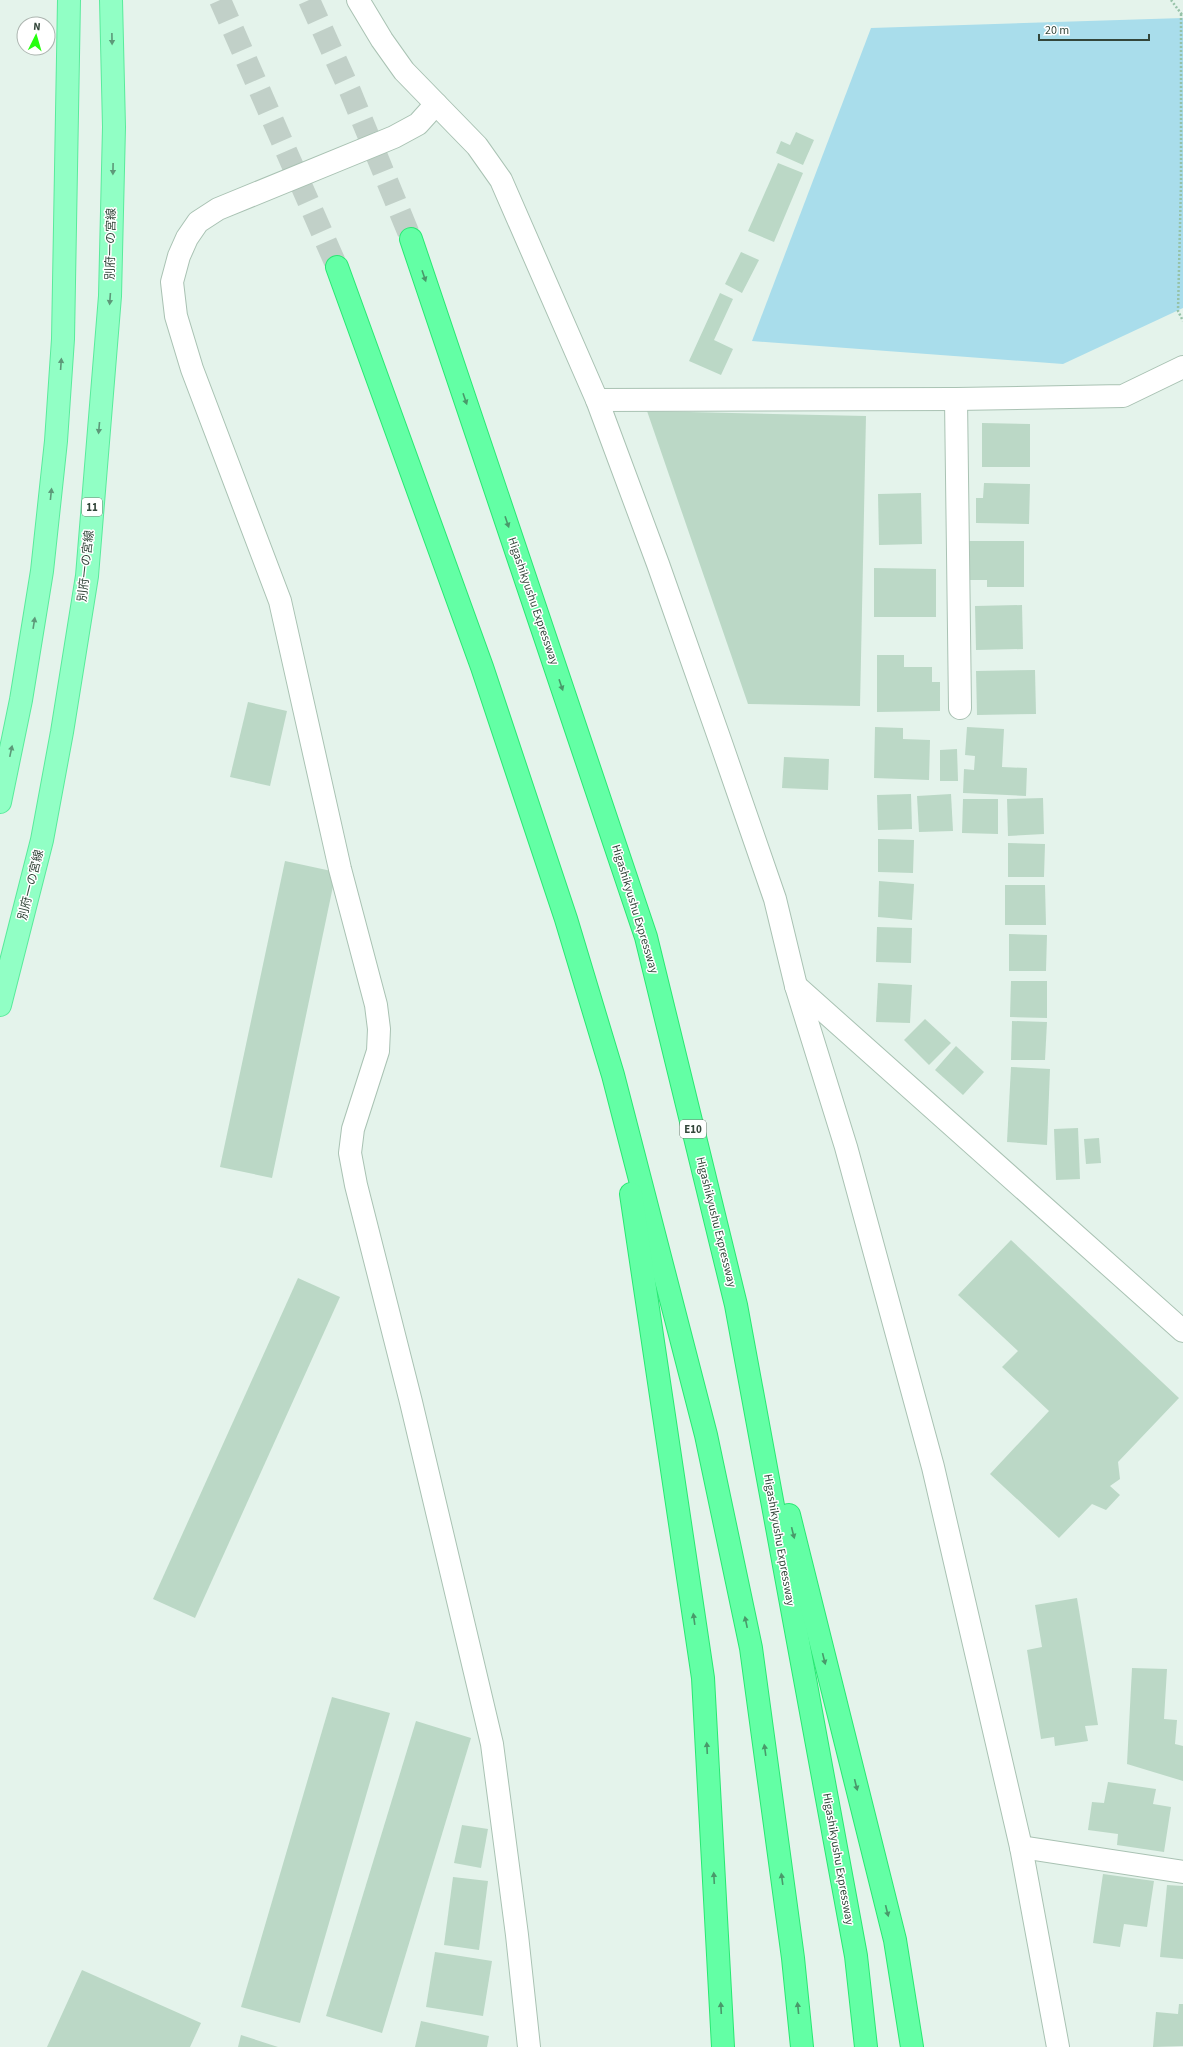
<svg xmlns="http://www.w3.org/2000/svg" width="1183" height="2047" font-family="'Source Sans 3','Noto Sans JP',sans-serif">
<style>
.green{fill:#a9ddeb}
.building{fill:#bbd8c6}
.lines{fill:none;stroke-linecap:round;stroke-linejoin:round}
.highway-tunnel{stroke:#c1d0c8;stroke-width:22;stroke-dasharray:22 11;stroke-linecap:butt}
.street-casing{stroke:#a9c2b3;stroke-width:24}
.primary-casing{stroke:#59eb9c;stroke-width:24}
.highway-casing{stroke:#29e873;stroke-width:24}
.path{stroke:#96c2a8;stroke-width:2.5;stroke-dasharray:2 2;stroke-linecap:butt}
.street{stroke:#fff;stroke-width:22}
.primary{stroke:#91ffc5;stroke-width:22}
.highway{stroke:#63ffa5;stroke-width:22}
.oneway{fill:#5d9979}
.oneway2{fill:#49996a}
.labels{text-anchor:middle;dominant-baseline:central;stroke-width:3;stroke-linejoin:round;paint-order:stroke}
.shield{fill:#fff;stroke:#707e75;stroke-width:1}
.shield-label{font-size:11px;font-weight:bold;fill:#33463a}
.street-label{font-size:12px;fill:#33463a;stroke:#fff}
</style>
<rect width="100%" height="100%" fill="#e4f3eb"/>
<path class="green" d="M1183 18V308L1063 364 752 341 871 28Z"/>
<g class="building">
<path d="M796 132 814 140 803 165 776 153 781 141 790 145Z"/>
<path d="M778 163 803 173 774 242 748 231Z"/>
<path d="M741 252 759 260 742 293 725 284Z"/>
<path d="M720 293 733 299 714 340 733 349 721 375 689 361Z"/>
<path d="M647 411 866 416 860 706 748 704Z"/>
<path d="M982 423 1030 424V467H982Z"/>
<path d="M984 483 1030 484 1029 524 976 523V498H983Z"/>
<path d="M921 493 922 544 879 545 878 494Z"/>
<path d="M968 541H1024V587H987V580H968Z"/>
<path d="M874 568 936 569V617H874Z"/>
<path d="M1022 605 1023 649 976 650 975 606Z"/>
<path d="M877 655H904V667H932V682H940V711L877 712Z"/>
<path d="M1035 670 1036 714 977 715 976 671Z"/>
<path d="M248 702 287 711 270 786 230 777Z"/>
<path d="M875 727 903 728V739L930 740 929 780 874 778Z"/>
<path d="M967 727 1004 729 1002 767 1027 768 1026 796 963 793 964 769 974 770 975 756 965 755Z"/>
<path d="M957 749 958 781H940V750Z"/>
<path d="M784 757 829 759 828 790 782 788Z"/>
<path d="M911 794 912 829 878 830 877 795Z"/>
<path d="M951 794 953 831 919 832 917 796Z"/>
<path d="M1043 798 1044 834 1008 836 1007 799Z"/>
<path d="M963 799H998V834L962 833Z"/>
<path d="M878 839 914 840 913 873 878 872Z"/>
<path d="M1008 843 1045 844 1044 877H1008Z"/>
<path d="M285 861 336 872 272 1178 220 1167Z"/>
<path d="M879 881 914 884 912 920 878 917Z"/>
<path d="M1005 885H1045L1046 925H1005Z"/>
<path d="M877 927 912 928 911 963 876 962Z"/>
<path d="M1009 934 1047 935 1046 971H1009Z"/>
<path d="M1011 981H1047V1018L1010 1017Z"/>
<path d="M878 983 912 985 910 1023 876 1022Z"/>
<path d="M925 1019 951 1043 929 1065 904 1040Z"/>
<path d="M1012 1021 1047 1022 1045 1060H1011Z"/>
<path d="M956 1046 984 1072 963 1095 935 1070Z"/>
<path d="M1011 1067 1050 1069 1047 1145 1007 1142Z"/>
<path d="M1078 1128 1080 1179 1056 1180 1054 1129Z"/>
<path d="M1099 1138 1101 1163 1086 1164 1084 1139Z"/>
<path d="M1011 1240 1179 1398 1118 1462 1120 1479 1110 1486 1120 1495 1106 1510 1092 1504 1059 1538 990 1474 1049 1411 1002 1367 1018 1351 958 1295Z"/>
<path d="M298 1278 340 1297 195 1618 153 1599Z"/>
<path d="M1077 1598 1098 1725 1085 1726 1088 1741 1055 1746 1054 1737 1041 1739 1027 1650 1042 1647 1035 1605Z"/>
<path d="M1132 1668 1167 1669 1164 1719 1177 1720 1175 1744 1183 1746V1781L1127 1764Z"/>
<path d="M332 1697 390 1713 300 2023 241 2007Z"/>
<path d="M416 1721 471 1738 382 2033 326 2016Z"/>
<path d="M1108 1782 1156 1789 1153 1804 1171 1807 1164 1852 1117 1845 1118 1834 1088 1830 1092 1802 1104 1803Z"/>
<path d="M462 1825 488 1829 481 1868 454 1863Z"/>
<path d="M1103 1874 1154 1881 1147 1927 1124 1924 1120 1947 1093 1943Z"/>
<path d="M453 1877 488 1881 479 1950 444 1945Z"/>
<path d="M1167 1885 1183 1886V1959L1160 1957Z"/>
<path d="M435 1952 492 1961 483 2016 426 2007Z"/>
<path d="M82 1970 201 2023 190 2047H47Z"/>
<path d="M1179 2004H1183V2046L1153 2047 1156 2012 1178 2014Z"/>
<path d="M421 2021 489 2036 487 2047H415Z"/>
<path d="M241 2035 278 2047H238Z"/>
</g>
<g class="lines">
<g class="highway-tunnel">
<path d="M220 0 337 267"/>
<path d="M309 0 350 91 411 239"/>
</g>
<g class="street-casing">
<g id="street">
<path d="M358 0 382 40 404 71 477 146 501 180 597 400 658 564 721 743 775 899 796 986 846 1147 933 1467 1021 1847 1058 2047"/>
<path d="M436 104 418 124 394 137 218 209 198 222 187 238 179 256 172 282 176 316 192 369 280 601 340 869 376 1005 379 1029 378 1051 353 1129 350 1153 356 1185 411 1402 492 1744 517 1935 529 2047"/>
<path d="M956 399 960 708"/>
<path d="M597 400 956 399 1123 396 1183 367"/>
<path d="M796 986 1183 1331"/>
<path d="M1021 1847 1183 1872"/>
</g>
</g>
<g class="primary-casing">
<g id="primary">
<path d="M0 802 21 700 42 571 56 441 63 339 69 0"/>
<path d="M0 1005 42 840 62 732 87 576 110 296 114 127 111 0"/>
</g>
</g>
<g class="highway-casing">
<g id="highway">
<path d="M411 239 646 937 736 1305 856 1956 866 2047"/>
<path d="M337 267 482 667 566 919 613 1075 706 1435 751 1648 793 1958 802 2047"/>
<path d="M631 1194 703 1678 723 2047"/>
<path d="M789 1515 895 1940 912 2047"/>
</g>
</g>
<g class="path">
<path d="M1171 0 1183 16"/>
<path d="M1181 14V184L1178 311 1183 321"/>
</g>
<use href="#street" class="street"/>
<use href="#primary" class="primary"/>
<use href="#highway" class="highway"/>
</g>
<defs><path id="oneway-solid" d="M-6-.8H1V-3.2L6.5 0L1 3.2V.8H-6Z"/></defs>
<g class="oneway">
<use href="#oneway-solid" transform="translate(112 39) rotate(89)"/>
<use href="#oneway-solid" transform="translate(113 169) rotate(91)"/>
<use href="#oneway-solid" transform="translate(110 299) rotate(94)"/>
<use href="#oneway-solid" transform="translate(61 364) rotate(-86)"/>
<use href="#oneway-solid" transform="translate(99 428) rotate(95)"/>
<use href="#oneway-solid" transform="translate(51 494) rotate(-84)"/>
<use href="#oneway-solid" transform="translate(34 623) rotate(-81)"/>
<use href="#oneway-solid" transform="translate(11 751) rotate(-78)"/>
</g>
<g class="oneway2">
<use href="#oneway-solid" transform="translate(424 276) rotate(71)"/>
<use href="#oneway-solid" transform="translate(465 399) rotate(71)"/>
<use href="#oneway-solid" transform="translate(507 522) rotate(71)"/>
<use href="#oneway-solid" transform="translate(561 685) rotate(71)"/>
<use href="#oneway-solid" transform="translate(793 1533) rotate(76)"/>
<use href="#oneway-solid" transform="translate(694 1619) rotate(-98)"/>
<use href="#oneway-solid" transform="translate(746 1622) rotate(-102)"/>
<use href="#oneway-solid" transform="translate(824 1659) rotate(76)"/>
<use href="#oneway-solid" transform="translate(707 1748) rotate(-93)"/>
<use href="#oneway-solid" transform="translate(765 1750) rotate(-98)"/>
<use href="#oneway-solid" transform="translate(856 1785) rotate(76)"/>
<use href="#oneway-solid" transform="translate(714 1878) rotate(-93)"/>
<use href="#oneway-solid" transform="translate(782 1879) rotate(-98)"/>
<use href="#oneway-solid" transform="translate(887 1911) rotate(76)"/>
<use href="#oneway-solid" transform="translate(721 2008) rotate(-93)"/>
<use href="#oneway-solid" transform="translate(798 2008) rotate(-96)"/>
</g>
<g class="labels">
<g class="shield">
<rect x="82" y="498" width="20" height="18" rx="3"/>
<rect x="680" y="1120" width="26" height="18" rx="3"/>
</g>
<g class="shield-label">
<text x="92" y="507">11</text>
<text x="693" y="1129">E10</text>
</g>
<g class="street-label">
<text transform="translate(111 244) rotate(-89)">別府一の宮線</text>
<text transform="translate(86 566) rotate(-84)">別府一の宮線</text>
<text transform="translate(533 601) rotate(71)">Higashikyushu Expressway</text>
<text transform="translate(31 885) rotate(-76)">別府一の宮線</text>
<text transform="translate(635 909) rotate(73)">Higashikyushu Expressway</text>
<text transform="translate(716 1222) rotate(76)">Higashikyushu Expressway</text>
<text transform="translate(779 1540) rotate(80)">Higashikyushu Expressway</text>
<text transform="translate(838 1859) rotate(80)">Higashikyushu Expressway</text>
</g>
</g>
<g transform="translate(36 36) rotate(5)"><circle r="19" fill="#ffffff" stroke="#adb5b0"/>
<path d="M0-3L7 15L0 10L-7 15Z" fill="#26ff0f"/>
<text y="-6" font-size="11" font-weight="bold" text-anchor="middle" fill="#33463a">N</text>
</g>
<path d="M1039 34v6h110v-6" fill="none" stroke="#33463a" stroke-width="2"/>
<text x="1045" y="34" font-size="12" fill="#33463a" stroke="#ffffff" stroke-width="3" paint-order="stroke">20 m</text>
</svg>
